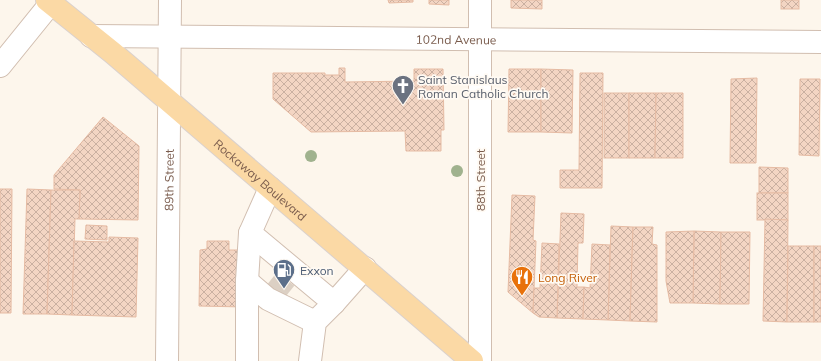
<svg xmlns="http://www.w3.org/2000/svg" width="821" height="361" font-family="Mulish,sans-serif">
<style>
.building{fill:url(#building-cross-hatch);stroke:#e6bba3}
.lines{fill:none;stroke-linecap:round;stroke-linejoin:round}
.minor-tunnel{stroke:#dcd0c4;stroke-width:22;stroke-dasharray:22 11;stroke-linecap:butt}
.minor-casing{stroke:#d1beb0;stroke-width:24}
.major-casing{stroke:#dad1cd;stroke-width:24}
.minor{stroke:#fff;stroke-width:22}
.major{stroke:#fbd9a5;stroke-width:22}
.tree{fill:#a0b28e}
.labels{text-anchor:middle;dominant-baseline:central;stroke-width:3.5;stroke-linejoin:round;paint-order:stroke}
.street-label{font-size:12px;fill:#7a5c4d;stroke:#fffaf3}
.worship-label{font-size:12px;fill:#5b616d;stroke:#fffaf3;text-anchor:start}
.service-label{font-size:12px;fill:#4e5e75;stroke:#fffaf3;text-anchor:start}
.food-label{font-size:12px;fill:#c56008;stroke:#fffaf3;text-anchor:start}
</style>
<defs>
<pattern id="building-cross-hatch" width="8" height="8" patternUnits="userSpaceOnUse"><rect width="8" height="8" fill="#f3d5c3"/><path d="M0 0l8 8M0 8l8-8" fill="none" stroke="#cab0a1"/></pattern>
</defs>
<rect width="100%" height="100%" fill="#fdf6ec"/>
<g class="building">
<path d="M388 0H413V2L389 3Z"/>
<path d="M429 0H449V5L429 4Z"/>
<path d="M511 0H542V9L511 8Z"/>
<rect x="781" y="0" width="18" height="9"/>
<path d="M339 68H345V82L414 81V69H443L444 130H441V151H406L405 131 311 132 273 99V73H325V75H339Z"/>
<path d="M509 69H541V132H508Z"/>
<path d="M541 69 573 70 572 133 541 132Z"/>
<path d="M580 73H603L602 188H560V170H579Z"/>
<path d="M757 78 756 163H730L731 79Z"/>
<path d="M800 79H820L819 156 799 155Z"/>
<rect x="604" y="93" width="25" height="65"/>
<path d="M629 93H656L655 158H629Z"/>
<path d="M656 93H683V158H655Z"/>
<path d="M103 117 139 146 138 220 79 219 80 190 54 189V175Z"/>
<path d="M759 167 788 168V193H759Z"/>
<path d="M0 189H12L11 313H0Z"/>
<path d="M27 189 51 190 47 314H23Z"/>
<path d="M51 190H80L79 219H75L72 315 47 314Z"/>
<rect x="757" y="193" width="31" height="27"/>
<path d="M512 195 535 196 533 240 536 241 533 313 508 292Z"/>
<path d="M561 213 584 214 583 243H578L577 287H584L583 319 557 318Z"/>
<path d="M765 219 788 220 787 322 763 321Z"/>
<path d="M86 225 107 226V240L85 239Z"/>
<path d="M611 226 633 227 630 321 608 320Z"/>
<path d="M633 227H653L652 244 657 245V322L630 321Z"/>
<path d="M694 231 721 232 720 304 693 303Z"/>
<path d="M694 231 693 303H670L666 281V232Z"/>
<path d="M721 232H750L749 304H720Z"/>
<path d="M109 237 138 238 136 317 72 315 74 241 109 242Z"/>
<path d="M207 241H229V250H244V307L199 306 200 250 207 249Z"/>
<path d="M542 243 559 244 557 318 539 317 533 313 534 288H540Z"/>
<path d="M592 244 610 245 608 320 583 319 584 287 590 288Z"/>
<path d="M788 246H814V322H787Z"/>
<rect x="814" y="246" width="7" height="76"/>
</g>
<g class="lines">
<path class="minor-tunnel" d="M272 296 288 276"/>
<g class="minor-casing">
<g id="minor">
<path id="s1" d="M91 36 821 42"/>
<path d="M0 66 51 3"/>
<path d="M270 188 250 233 334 303 315 322 310 361"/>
<path d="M247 281 268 299 315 322"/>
<path d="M334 303 365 268"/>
<path id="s2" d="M167 361 170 0"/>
<path d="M247 361V281L250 233"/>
<path d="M480 361V0"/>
</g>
</g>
<g class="major-casing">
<g id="major">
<path id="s3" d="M47 0 113 53 472 361"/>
</g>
</g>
<use href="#minor" class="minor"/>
<use href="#major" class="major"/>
</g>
<g class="tree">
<circle cx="311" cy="156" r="6"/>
<circle cx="457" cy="171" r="6"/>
</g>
<defs>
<g id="church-pin" transform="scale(1.15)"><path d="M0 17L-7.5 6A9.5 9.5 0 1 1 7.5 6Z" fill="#6b7280" stroke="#fffaf3"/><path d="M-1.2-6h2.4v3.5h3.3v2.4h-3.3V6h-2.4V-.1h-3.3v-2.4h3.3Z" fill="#fff"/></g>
<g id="fuel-pin" transform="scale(1.15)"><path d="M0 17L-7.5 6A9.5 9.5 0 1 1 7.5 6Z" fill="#5c6f8a" stroke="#fffaf3"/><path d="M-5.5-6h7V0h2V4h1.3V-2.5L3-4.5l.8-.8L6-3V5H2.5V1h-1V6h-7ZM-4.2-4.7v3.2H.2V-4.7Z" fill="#fff"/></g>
<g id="restaurant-pin" transform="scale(1.15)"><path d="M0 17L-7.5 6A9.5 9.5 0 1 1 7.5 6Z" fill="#e8710a" stroke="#fffaf3"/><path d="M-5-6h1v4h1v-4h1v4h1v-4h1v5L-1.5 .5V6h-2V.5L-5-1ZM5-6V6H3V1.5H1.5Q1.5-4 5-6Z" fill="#fff"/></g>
</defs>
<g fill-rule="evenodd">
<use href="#church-pin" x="403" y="86"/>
<use href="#fuel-pin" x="284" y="270"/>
<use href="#restaurant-pin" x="522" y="277"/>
</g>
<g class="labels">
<g class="street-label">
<text stroke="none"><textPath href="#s1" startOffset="365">102nd Avenue</textPath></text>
<text stroke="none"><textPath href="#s3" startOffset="279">Rockaway Boulevard</textPath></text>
<text transform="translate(480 180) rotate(-90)">88th Street</text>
<text stroke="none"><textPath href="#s2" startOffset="181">89th Street</textPath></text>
</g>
<g class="worship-label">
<text x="418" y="79">Saint Stanislaus<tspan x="418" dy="14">Roman Catholic Church</tspan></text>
</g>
<g class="service-label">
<text x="300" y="270">Exxon</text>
</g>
<g class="food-label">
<text x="538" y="277">Long River</text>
</g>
</g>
</svg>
